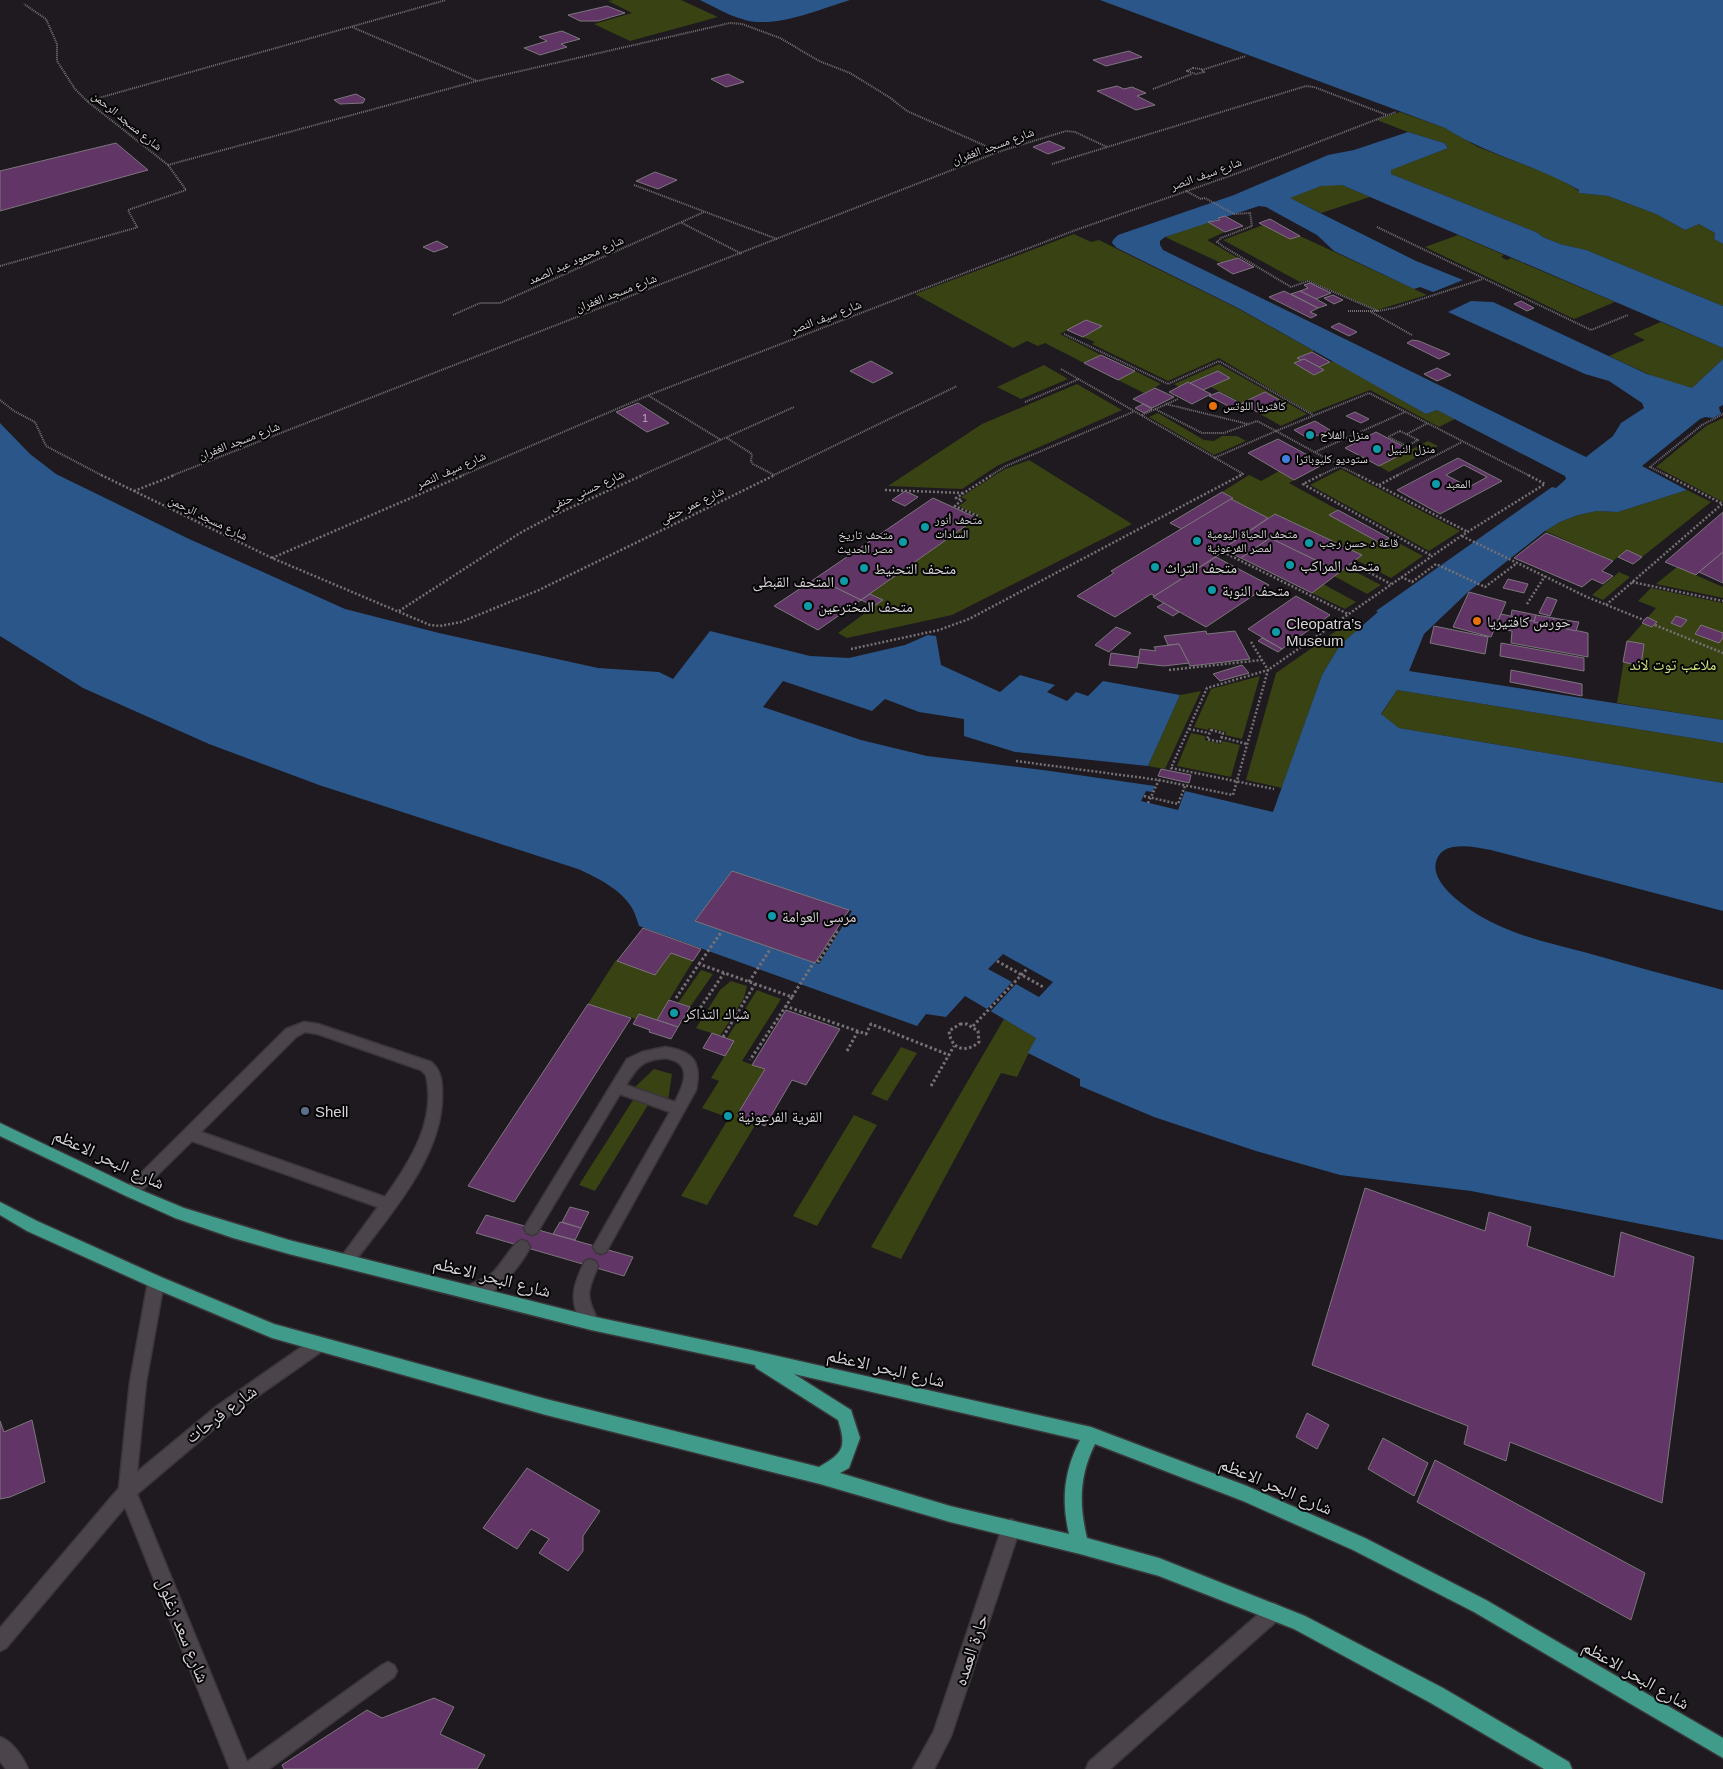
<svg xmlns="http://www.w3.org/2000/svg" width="1723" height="1769" font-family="Helvetica,'Noto Naskh Arabic',sans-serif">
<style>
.green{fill:#394213}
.water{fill:#2b568a;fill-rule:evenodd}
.pier{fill:#1e1a1f}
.building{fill:#623567;stroke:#7c767c;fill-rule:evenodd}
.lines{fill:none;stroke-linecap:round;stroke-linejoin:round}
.lane-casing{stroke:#3a363a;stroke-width:3}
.street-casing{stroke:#3a363a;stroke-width:3}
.primary-casing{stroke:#3a363a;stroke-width:3}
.path-far2{stroke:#757175;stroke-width:2;stroke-dasharray:1 1;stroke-linecap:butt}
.path-far1{stroke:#757175;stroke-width:2.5;stroke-dasharray:2 2;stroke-linecap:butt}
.path{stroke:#757175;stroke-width:3;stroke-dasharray:2.5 2.5;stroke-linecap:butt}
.lane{fill:#4b454b;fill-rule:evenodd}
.street{fill:#4b454b;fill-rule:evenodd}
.primary{fill:#409b8a;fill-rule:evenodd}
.food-dot{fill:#e8710a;stroke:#070607;stroke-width:2}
.culture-dot{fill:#0f9aa8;stroke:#070607;stroke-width:2}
.shop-dot{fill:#3f7fe0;stroke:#070607;stroke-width:2}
.service-dot{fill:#5c6f8a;stroke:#070607;stroke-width:2}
.labels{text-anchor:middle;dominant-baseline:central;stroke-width:4;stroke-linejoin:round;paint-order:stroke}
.far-number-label{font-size:11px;fill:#baacbb}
.far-street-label{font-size:12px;fill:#d7d3d7;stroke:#070607}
.far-poi-label{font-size:12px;fill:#d7d3d7;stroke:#070607;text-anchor:start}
.poi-label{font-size:15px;fill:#d7d3d7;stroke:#070607;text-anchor:start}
.park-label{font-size:15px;fill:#d1e782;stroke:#070607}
.near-street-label{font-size:18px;fill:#d7d3d7;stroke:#070607}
</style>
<rect width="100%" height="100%" fill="#1e1a1f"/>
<g class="green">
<path d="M613 0H681L718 17 630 41 594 24 632 13 608 1Z"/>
<path d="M1400 112 1445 128 1478 147 1558 178 1579 191V193L1608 196 1656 214 1685 230 1699 224 1715 233 1714 239 1723 244V306L1586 250 1560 244 1543 237 1536 232 1391 174 1390 170 1448 148 1444 143 1408 132 1377 120Z"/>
<path d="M1334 184 1342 185 1370 197 1321 213 1289 198 1321 186Z"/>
<path d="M1208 222 1225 232 1207 240 1238 258 1221 263 1165 237Z"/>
<path d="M1263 225 1290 239 1300 236 1427 295 1377 310 1308 280 1300 282 1223 240Z"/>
<path d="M1074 234 1091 242 1099 240 1237 308 1314 351 1298 358 1301 360 1294 363 1314 375 1324 370 1319 367 1333 361 1426 414 1437 410 1455 419 1439 427 1370 390 1311 413 1219 358 1168 381 1092 344 1095 342 1083 337 1102 326 1086 320 1060 334 1101 355 1084 363 1045 343 1038 346 1027 341 1013 348 915 294Z"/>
<path d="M1458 235 1504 255 1501 257 1507 260 1511 258 1615 302 1574 319 1425 247Z"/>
<path d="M1661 322 1723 348V359L1692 388 1659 379 1609 356 1645 340 1633 334Z"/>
<path d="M1219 364 1307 414 1281 426 1257 412 1280 400 1265 392 1242 403 1211 387 1230 378 1218 371 1179 387 1174 384Z"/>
<path d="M1044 365 1068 379 1021 399 997 387Z"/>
<path d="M1135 371 1161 384 1144 393 1118 380Z"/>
<path d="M1077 384 1122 410 997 466 962 489 888 486 982 424Z"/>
<path d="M1158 413 1204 440 1214 441 1222 436H1237L1246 441 1214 455 1149 417Z"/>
<path d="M1723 418V502L1656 467 1706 426Z"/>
<path d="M1428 441 1438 446 1389 472 1379 466Z"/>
<path d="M1029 460 1132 524 952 615 847 638 838 633 883 600 870 594 980 516 959 506 967 500 961 497 1005 469Z"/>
<path d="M1341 469 1460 531 1429 551 1310 485Z"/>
<path d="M1279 471 1294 480 1289 483 1338 510 1329 515 1380 543 1389 538 1423 556 1391 578 1356 560 1362 555 1275 514 1268 518 1231 499 1233 497 1222 492 1249 475 1261 481Z"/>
<path d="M1687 490 1711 502 1642 557 1627 550 1613 561 1545 531 1560 522 1578 515 1597 511 1618 512Z"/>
<path d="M1346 567 1381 585 1367 594 1334 576Z"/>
<path d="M1677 567 1723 587V598L1656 584Z"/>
<path d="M1619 572 1630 577 1603 600 1592 595Z"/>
<path d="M1323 584 1356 602 1345 609 1312 593Z"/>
<path d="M1651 588 1723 603V720L1617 703 1627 641 1656 608 1638 601Z"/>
<path d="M1349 622 1360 628 1340 645 1322 675 1282 788 1246 780 1276 673Z"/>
<path d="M1260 676 1242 739 1225 735 1226 732 1209 728 1208 730 1194 727 1211 689Z"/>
<path d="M1397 690 1723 743V783L1399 728 1381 715Z"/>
<path d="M1201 691 1165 769 1148 766 1180 695Z"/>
<path d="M1191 733 1205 736V740L1221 744 1223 741 1240 745 1231 777 1177 766Z"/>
<path d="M671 953 693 961 657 1020 636 1019 588 1004 616 960 655 975Z"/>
<path d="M701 970 713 974 690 1007 678 1003Z"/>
<path d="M731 981 747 986 744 998 720 1036 696 1028 720 990Z"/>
<path d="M757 990 781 999 742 1061 765 1069 737 1115 757 1122 707 1205 681 1196 729 1118 702 1108 719 1081 711 1078 734 1041 727 1038Z"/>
<path d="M1004 1019 1036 1038 1017 1077 1001 1073 901 1259 871 1247Z"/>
<path d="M901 1047 917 1053 887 1101 871 1094Z"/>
<path d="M654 1069 672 1074 668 1101 633 1089Z"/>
<path d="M633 1100 648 1105 595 1191 579 1185Z"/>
<path d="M854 1115 877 1125 817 1226 793 1216Z"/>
</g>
<g class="water">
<path d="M700 0H850C820 9 773 30 742 19 727 15 713 6 700 0Z"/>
<path d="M1100 0H1723V244L1714 239 1715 233 1699 224 1685 230 1656 214 1608 196 1579 193V190C1536 165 1487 155 1445 128Z"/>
<path d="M1408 132 1444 143 1448 148 1391 170V174L1536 232 1543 237 1560 244 1586 250 1723 306V348L1342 185 1321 186 1290 198 1416 261 1463 280 1433 292 1420 287 1414 289 1334 251 1317 235 1266 207 1259 206 1165 237 1160 241V245L1163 250 1586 457 1613 436 1621 423 1644 408 1642 403 1609 381 1585 374 1448 312 1471 301 1493 302 1647 374 1692 388 1723 359V405L1719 407 1720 412 1722 413 1713 418 1705 417 1700 419 1642 466 1687 490 1618 512 1597 511 1578 515 1560 522 1545 531 1468 592 1424 634 1409 671 1723 720V743L1397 690 1381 714 1399 728 1723 783V911L1491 850C1479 848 1466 845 1453 847 1447 848 1441 851 1438 857 1425 880 1464 906 1480 916 1512 935 1549 943 1584 952 1630 965 1677 978 1723 990V1240L1471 1191 1340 1175 1256 1151 1154 1117 1080 1086V1079L1028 1053 1036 1038 965 996 946 1017 926 1014 917 1026 639 926C637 920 635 913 632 908 622 890 596 877 578 869L319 785 209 744 83 688 0 636V423L30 454 56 474 187 538 345 609 439 633 598 668 659 672 673 679 710 631 810 656 849 658 905 645 928 635 936 636 941 665 1000 692 1020 675 1055 685 1047 692 1067 701 1076 692 1088 696 1103 681 1180 695 1148 766 1015 752 964 736V719L919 712 885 699 872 711 783 681 763 707 861 740 927 756 1043 770 1155 786 1152 792 1146 791 1141 801 1178 810 1185 791 1273 812 1322 675 1340 645 1378 612 1376 611 1552 487 1556 488 1566 479 1565 476 1437 410 1426 414 1238 308 1117 248 1112 243 1113 240 1118 235 1234 195 1328 155 1354 150ZM732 871 852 911 819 964 695 921Z"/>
</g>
<path class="pier" d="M1003 954 1053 982 1039 997 1016 984 991 1011 987 1009 1012 982 988 969Z"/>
<g class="building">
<path d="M607 6 625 13 598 21H580L568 15Z"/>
<path d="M562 31 580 39 561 44 567 47 540 55 524 48 547 41 539 37Z"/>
<path d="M1129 51 1142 57 1106 66 1093 60Z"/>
<path d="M728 74 744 82 726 87 711 79Z"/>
<path d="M1117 86 1124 89 1132 87 1146 93 1137 96 1155 105 1136 110 1097 91Z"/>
<path d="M356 94 365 99 363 103 340 104 334 100Z"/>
<path d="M1049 141 1065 148 1048 154 1033 147Z"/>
<path d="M116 143 148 170 0 211V171Z"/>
<path d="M655 172 677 180 658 189 636 181Z"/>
<path d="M1225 216 1243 226 1225 232 1208 222 1220 220 1218 218Z"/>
<path d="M1270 219 1300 236 1290 239 1259 223Z"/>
<path d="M437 241 448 247 434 252 423 247Z"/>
<path d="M1238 258 1254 267 1233 274 1217 264Z"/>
<path d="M1310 283 1331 293 1316 299 1300 291 1308 288 1304 285Z"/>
<path d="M1284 291 1318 308 1310 312 1317 315 1311 318 1269 297Z"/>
<path d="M1300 291 1316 299 1327 305 1318 308 1291 294Z"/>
<path d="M1333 295 1343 300 1334 304 1324 298Z"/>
<path d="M1521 301 1534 308 1527 311 1514 304Z"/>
<path d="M1086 320 1102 326 1083 337 1067 330Z"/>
<path d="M1339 323 1357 332 1349 336 1331 327Z"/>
<path d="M1412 340 1419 341 1450 354 1439 359 1407 343Z"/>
<path d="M1312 352 1330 362 1319 367 1304 359 1301 360 1297 358Z"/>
<path d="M1101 355 1135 371 1118 380 1084 363Z"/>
<path d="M1304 359 1319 367 1324 370 1314 375 1294 363Z"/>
<path d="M871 361 893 373 873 383 850 371Z"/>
<path d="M1437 368 1451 375 1437 381 1424 374Z"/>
<path d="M1218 371 1230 378 1203 390 1190 383Z"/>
<path d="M1188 382 1203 390 1211 394 1192 404 1169 392Z"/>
<path d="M1155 388 1174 397 1152 408 1133 399Z"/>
<path d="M1219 392 1242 404 1232 408 1209 396Z"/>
<path d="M1265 392 1281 401 1257 412 1242 403Z"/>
<path d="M638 403 669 423 647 432 616 412Z"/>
<path d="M1143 404 1152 409 1144 413 1135 408Z"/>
<path d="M1355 412 1369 419 1361 423 1346 416Z"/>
<path d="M1315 421 1330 430 1309 439 1294 430Z"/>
<path d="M1376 432 1410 450 1379 466 1345 448Z"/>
<path d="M1278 439 1324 464 1294 480 1248 453Z"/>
<path d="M1458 458 1502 481 1440 514 1397 490ZM1464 465 1487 477 1469 487 1446 475Z"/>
<path d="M905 491 918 497 905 506 892 500Z"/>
<path d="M1222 492 1233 498 1182 529 1170 523Z"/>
<path d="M933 498 977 518 861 600 816 578Z"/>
<path d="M1231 499 1268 518 1223 549 1226 550 1155 596 1151 594 1115 617 1077 596 1114 573 1111 571Z"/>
<path d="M1338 510 1389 538 1380 543 1329 515Z"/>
<path d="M1723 512V552L1699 572 1696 575 1665 562Z"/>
<path d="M1275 514 1362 555 1340 572 1270 538 1241 558 1223 549Z"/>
<path d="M1546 533 1613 561 1602 571 1613 576 1603 584 1592 579 1582 587 1514 558Z"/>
<path d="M1270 538 1340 572 1312 593 1241 558Z"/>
<path d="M1627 550 1642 557 1633 564 1618 557Z"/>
<path d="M1723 552V583L1699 572Z"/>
<path d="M1216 557 1269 585 1206 627 1153 597Z"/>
<path d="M816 578 861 600 818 630 774 606Z"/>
<path d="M1508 579 1528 584 1524 593 1503 588Z"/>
<path d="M1469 592 1506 602 1491 637 1453 627Z"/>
<path d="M870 594 883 600 874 606 861 600Z"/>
<path d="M1296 596 1330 615 1282 649 1248 629Z"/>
<path d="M1547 597 1557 600 1550 616 1539 613Z"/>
<path d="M1164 603 1179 612 1173 616 1157 607Z"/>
<path d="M1512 610 1536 615 1534 622 1511 616Z"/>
<path d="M1501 614 1588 633V657L1511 643 1512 631 1495 628Z"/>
<path d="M1536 615 1554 618 1551 625 1534 622Z"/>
<path d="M1676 616 1687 620 1681 627 1671 623Z"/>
<path d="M1647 617 1657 622 1652 627 1642 623Z"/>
<path d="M1554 618 1565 620 1563 628 1551 625Z"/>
<path d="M1565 620 1579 622 1576 631 1563 628Z"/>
<path d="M1701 625 1723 633V638L1719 643 1695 634Z"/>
<path d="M1434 626 1488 637 1485 654 1430 643Z"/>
<path d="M1116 627 1131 633 1109 652 1095 645Z"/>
<path d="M1206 631 1207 634 1235 631 1250 659 1190 666 1179 644 1168 645 1164 636Z"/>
<path d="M1262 638 1282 649 1278 652 1258 641Z"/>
<path d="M1627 641 1644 644 1641 666 1623 662Z"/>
<path d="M1501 643 1584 658V671L1500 656Z"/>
<path d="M1179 644 1189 663 1164 666 1138 663 1140 649 1156 651 1154 647Z"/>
<path d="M1111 653 1139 657 1137 668 1109 665Z"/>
<path d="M1242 665 1249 673 1220 681 1213 674Z"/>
<path d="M1511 670 1582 684V696L1510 682Z"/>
<path d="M1161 769 1191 775 1189 783 1158 776Z"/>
<path d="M732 871 849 910 815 963 695 921Z"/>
<path d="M643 928 701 949 693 961 671 953 655 975 617 961Z"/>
<path d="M669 1000 690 1007 678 1027 657 1020Z"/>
<path d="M588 1004 631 1018 514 1202 468 1186Z"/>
<path d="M786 1010 840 1029 806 1085 792 1080 765 1126 737 1115 765 1069 752 1065Z"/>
<path d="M639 1014 678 1027 671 1039 649 1032 650 1030 633 1024Z"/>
<path d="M712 1033 734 1041 725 1056 703 1048Z"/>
<path d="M1365 1188 1485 1231 1489 1212 1531 1227 1527 1246 1614 1277 1621 1232 1694 1257 1662 1503 1510 1442 1506 1461 1464 1444 1468 1426 1312 1365Z"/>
<path d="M570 1207 589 1212 581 1228 562 1222Z"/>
<path d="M486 1215 633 1257 624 1276 476 1233Z"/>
<path d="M560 1222 581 1228 575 1240 553 1234Z"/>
<path d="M1307 1413 1329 1425 1317 1449 1296 1437Z"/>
<path d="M32 1420 45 1482 10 1497 0 1499V1421L4 1432Z"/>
<path d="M1383 1438 1428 1463 1414 1496 1368 1469Z"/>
<path d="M1435 1460 1645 1573 1631 1620 1417 1502Z"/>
<path d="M527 1468 600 1511 583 1536V1551L568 1571 539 1553 549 1539 531 1529 517 1549 483 1528Z"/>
<path d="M434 1698 454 1707 440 1734 485 1755 477 1769H284L282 1765 367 1710 382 1718Z"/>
</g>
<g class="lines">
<g class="lane-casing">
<g id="lane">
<path d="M304 1022 318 1024 431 1062C441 1070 442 1081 442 1093 444 1156 388 1217 352 1265L347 1267 342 1265 339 1260 378 1207 192 1141 136 1196 131 1198 126 1196 124 1192 126 1188 286 1029ZM305 1032 318 1034 421 1070 426 1075C437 1120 410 1162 385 1197L201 1132 296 1037Z"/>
<path d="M665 1047C693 1051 702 1062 696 1090L606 1252 601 1254 596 1252 593 1247 670 1112 620 1094 537 1233 532 1235 527 1233 524 1228 527 1223 627 1059 642 1052ZM665 1058C693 1062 685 1083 675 1102L626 1085C638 1066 642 1060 665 1058Z"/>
<path d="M522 1240 527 1242 530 1247C521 1266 489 1306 466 1297L463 1292C467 1283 482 1281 490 1275 501 1267 511 1244 522 1240Z"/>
<path d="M590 1259 595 1261 598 1266C586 1295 586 1295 599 1323L597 1328 591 1330C584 1327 581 1322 578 1315 569 1296 576 1280 585 1261Z"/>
</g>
</g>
<g class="street-casing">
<g id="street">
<path d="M156 1275 161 1277 164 1282 146 1382 137 1472 217 1406 313 1339 319 1337 325 1339 327 1344 325 1349 229 1416 137 1494 247 1762 382 1665 388 1662 394 1665 397 1671 394 1677 269 1769H230L125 1507 6 1648 0 1651V1628L119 1488 130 1382 148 1282 151 1277Z"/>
<path d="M1011 1519 1017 1522 1020 1528 951 1736 934 1769H913L934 1731 1002 1528 1005 1522Z"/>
<path d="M1274 1603 1280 1606 1283 1612 1280 1618 1110 1769H1086L1089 1762 1268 1606Z"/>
<path d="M0 1737C12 1741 23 1757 28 1769H6L0 1761Z"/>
</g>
</g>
<g class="primary-casing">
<path id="primary" d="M0 1123 136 1188 184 1208 289 1240 591 1316 751 1350 1091 1427 1247 1486 1365 1538 1486 1600 1723 1738V1758L1474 1612 1353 1550 1243 1501 1095 1444C1079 1476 1079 1505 1087 1538L1159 1558 1305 1616 1443 1688 1569 1762 1572 1769H1544L1429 1702 1294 1629 1159 1576 1080 1554 950 1522 820 1484 546 1415 272 1338 151 1287 27 1231 0 1215V1202L37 1221 161 1277 274 1324 546 1399 819 1467C843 1453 847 1448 838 1420L756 1368 755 1365 591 1330 289 1254 233 1238 175 1218 126 1196 0 1136ZM794 1374 1080 1440C1064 1471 1061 1500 1069 1534L950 1506 840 1473 849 1468 860 1438 851 1410Z"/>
</g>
<g class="path-far2">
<path d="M352 27 477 81"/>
<path d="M1193 68 1201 69 1204 72 1196 74 1187 71Z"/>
<path d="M1202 70 1246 56"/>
<path d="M1153 89 1192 74"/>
<path d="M88 101 446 0"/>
<path d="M1052 164 1306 86 1314 87 1387 115"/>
<path d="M168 165 477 81 730 23 742 24 780 38 819 61 850 73 889 97 907 111 997 151"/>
<path d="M634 185 777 239"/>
<path d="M1186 191 1201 199 1205 198 1234 214 1250 213 1252 226 1221 238 1217 242 1224 247 1291 287 1308 281 1378 311"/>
<path d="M682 223 742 254"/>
<path d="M1377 227 1591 330 1628 315"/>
<path d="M0 266 135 228 137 227 128 210 186 190 168 165 87 101 75 89 57 61V44L46 19 24 4"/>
<path d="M1348 311H1378L1394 308 1483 279"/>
<path d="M1371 312 1412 335"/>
<path d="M453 315 480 303H500L704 212"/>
<path d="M1064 334 1168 384 1219 361 1313 415"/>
<path d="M1061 369 1243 474 1239 476"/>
<path d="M649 396 721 440"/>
<path d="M0 400 14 411 35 422 46 446 103 476"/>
<path d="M1025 402 1079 379"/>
<path d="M1166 404 1248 424"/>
<path d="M1155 409 1202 433H1224L1257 421 1276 431 1369 393 1530 476"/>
<path d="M1142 415 1178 399"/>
<path d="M1400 431 1418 440 1407 446 1388 437Z"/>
<path d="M1407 434 1428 423"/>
<path d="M727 438 752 454 751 461 753 464 774 475"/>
<path d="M1315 452 1405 412"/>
<path d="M1214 458 1276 431 1340 466 1319 476"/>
<path d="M1340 466 1360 476"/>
<path d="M171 476 998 152 1066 131 1075 132 1107 147"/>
<path d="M461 476 649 395 1073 231 1238 173 1396 112"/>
<path d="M640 476 794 407"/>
<path d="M772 476 957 386"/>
<path d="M990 476 1006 466 1133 412"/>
<path d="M1396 476 1462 442"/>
<path d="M1668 476 1650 467 1702 425 1723 414"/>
</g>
<g class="path-far1">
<path d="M101 475 272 558 430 625 440 626 461 622 539 590 775 475"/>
<path d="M1321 475 1303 484 1432 556"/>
<path d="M1358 475 1468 532"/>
<path d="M1666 475 1723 504"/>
<path d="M1379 485 1398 475"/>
<path d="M885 490 963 493"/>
<path d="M134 491 175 475"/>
<path d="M978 516 955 506 962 500 956 498 992 475"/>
<path d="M1462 536 1587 597 1644 620"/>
<path d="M1227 554 1348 614"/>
<path d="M272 558 464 475"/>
<path d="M1351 563 1391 584"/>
<path d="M1401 577 1412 582 1436 564 1485 587 1517 563"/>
<path d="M1632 582 1723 601"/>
<path d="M1527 604 1545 576"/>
<path d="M1606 605 1722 504"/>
<path d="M399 611 520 533 552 516 643 475"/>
<path d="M1655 625 1723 653"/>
<path d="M1251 642 1268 670 1207 688 1171 768 1274 789"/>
<path d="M851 649 939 630 969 619 1241 475"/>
<path d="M1169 670 1262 660"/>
<path d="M1189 729 1209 733"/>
<path d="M1211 730 1223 733 1220 742 1207 739Z"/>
<path d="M1221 737 1247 744"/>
<path d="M1016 761 1159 780 1233 795 1268 670 1461 536 1545 484 1528 475"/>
<path d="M1144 796 1178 804 1185 786"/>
<path d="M1148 803 1159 780"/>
</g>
<g class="path">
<path d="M817 961H819L837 932H835"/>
<path d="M997 961 1045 988"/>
<path d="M699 964 722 931"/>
<path d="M749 982 771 948"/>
<path d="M792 997 814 962"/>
<path d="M676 998 699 964 792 997 750 1060"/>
<path d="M785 1006 866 1034 871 1024 949 1055"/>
<path d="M692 1020 724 973"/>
<path d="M960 1024H967L978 1031 979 1042C965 1054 951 1049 949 1031Z"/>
<path d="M973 1026 1028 968"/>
<path d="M723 1037 755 984"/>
<path d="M847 1051 858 1031"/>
<path d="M931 1086 954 1046"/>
</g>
<use href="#lane" class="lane"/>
<use href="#street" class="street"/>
<use href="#primary" class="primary"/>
</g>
<g class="food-dot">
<circle cx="1213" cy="406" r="5"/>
<circle cx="1477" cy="621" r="5"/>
</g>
<g class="culture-dot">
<circle cx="1310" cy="435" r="5"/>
<circle cx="1377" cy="449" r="5"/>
<circle cx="1436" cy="484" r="5"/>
<circle cx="925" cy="527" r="5"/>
<circle cx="1197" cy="541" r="5"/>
<circle cx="903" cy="542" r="5"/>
<circle cx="1309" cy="543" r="5"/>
<circle cx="1290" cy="565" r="5"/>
<circle cx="1155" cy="567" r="5"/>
<circle cx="864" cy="568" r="5"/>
<circle cx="844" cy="581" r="5"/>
<circle cx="1212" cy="590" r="5"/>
<circle cx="808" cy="606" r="5"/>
<circle cx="1276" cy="632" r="5"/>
<circle cx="772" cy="916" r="5"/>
<circle cx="674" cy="1013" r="5"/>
<circle cx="728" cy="1116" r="5"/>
</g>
<circle class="shop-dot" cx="1286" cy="459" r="5"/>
<circle class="service-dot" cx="305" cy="1111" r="5"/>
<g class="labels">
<g class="far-number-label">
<text x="645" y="418">1</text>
</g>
<g class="far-street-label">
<text transform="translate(127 121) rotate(39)">شارع مسجد الرحمن</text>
<text transform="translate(993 146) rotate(-20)">شارع مسجد الغفران</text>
<text transform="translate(1206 174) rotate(-20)">شارع سيف النصر</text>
<text transform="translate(576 260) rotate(-24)">شارع محمود عبد الصمد</text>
<text transform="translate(616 293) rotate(-21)">شارع مسجد الغفران</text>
<text transform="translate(826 317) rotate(-21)">شارع سيف النصر</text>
<text transform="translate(239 441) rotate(-21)">شارع مسجد الغفران</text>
<text transform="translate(451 470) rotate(-24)">شارع سيف النصر</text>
<text transform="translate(587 490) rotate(-25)">شارع حسنى حنفى</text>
<text transform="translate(692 505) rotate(-26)">شارع عمر حنفى</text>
<text transform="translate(208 518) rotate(26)">شارع مسجد الرحمن</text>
</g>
<g class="far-poi-label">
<text x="1223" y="406">كافتريا اللوتس</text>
<text x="1320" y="435">منزل الفلاح</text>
<text x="1387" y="449">منزل النبيل</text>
<text x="1296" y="459">ستوديو كليوباترا</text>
<text x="1446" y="484">المعبد</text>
<text x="935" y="520">متحف أنور<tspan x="935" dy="14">السادات</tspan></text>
<text x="1207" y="534">متحف الحياة اليومية<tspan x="1207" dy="14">لمصر الفرعونية</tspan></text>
<text x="893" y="535" text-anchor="end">متحف تاريخ<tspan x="893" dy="14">مصر الحديث</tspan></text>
<text x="1319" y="543">قاعة د حسن رجب</text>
</g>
<g class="poi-label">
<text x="1300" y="565">متحف المراكب</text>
<text x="1165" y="567">متحف التراث</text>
<text x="874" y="568">متحف التحنيط</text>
<text x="834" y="581" text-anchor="end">المتحف القبطى</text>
<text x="1222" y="590">متحف النوبة</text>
<text x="818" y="606">متحف المخترعين</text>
<text x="1487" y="621">حورس كافتيريا</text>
<text x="1286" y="623">Cleopatra’s<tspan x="1286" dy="17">Museum</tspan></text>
<text x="782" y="916">مرسى العوامة</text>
<text x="684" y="1013">شباك التذاكر</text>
<text x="315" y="1111">Shell</text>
<text x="738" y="1116">القرية الفرعونية</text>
</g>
<g class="park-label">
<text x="1673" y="664">ملاعب توت لاند</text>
</g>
<g class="near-street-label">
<text transform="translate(109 1159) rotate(25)">شارع البحر الاعظم</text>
<text transform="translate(492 1277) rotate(14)">شارع البحر الاعظم</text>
<text transform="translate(886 1368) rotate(13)">شارع البحر الاعظم</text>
<text transform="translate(221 1414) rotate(-37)">شارع فرحات</text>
<text transform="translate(1276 1486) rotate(23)">شارع البحر الاعظم</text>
<text transform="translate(183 1630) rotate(68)">شارع سعد زغلول</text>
<text transform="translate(971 1650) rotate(-72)">حارة العمده</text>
<text transform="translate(1636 1675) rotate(30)">شارع البحر الاعظم</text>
</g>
</g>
</svg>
